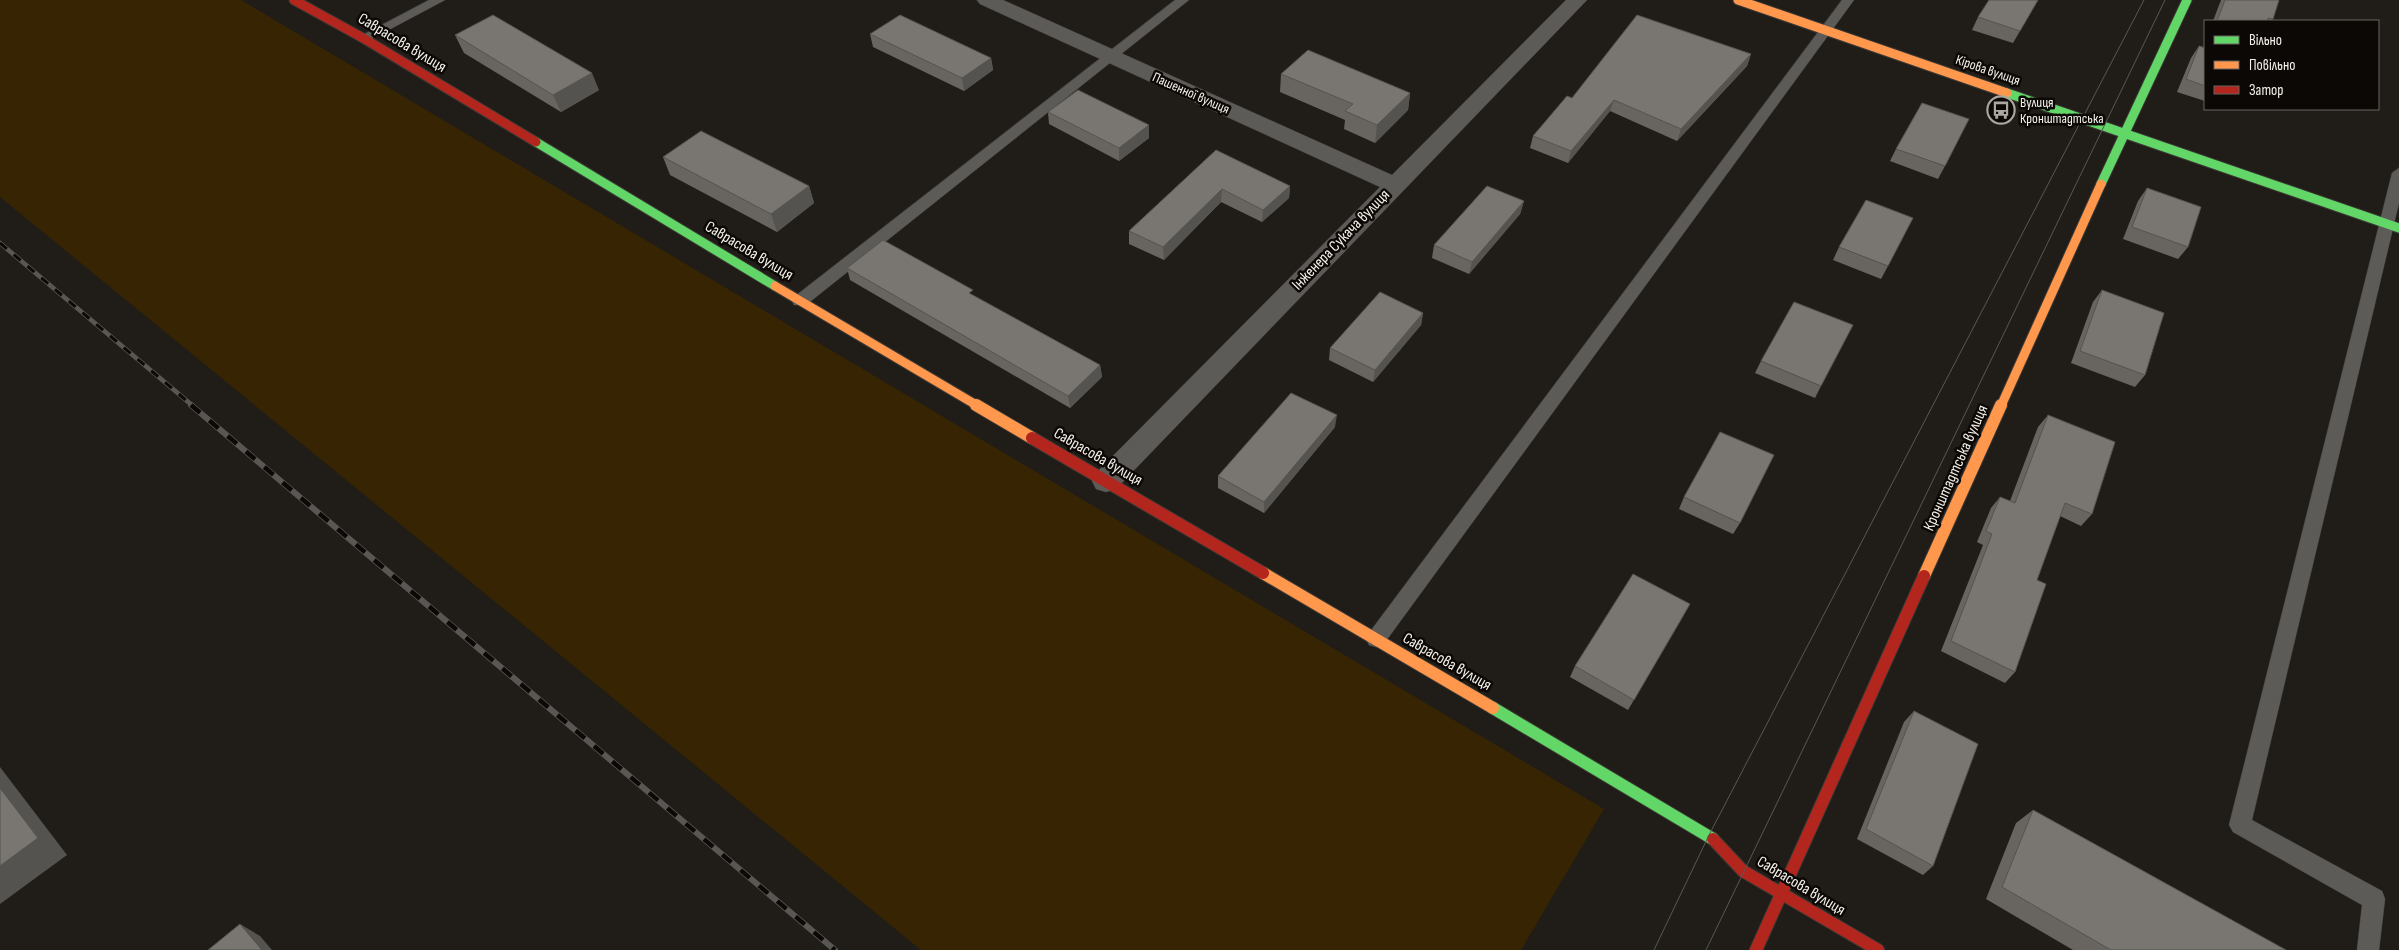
<svg xmlns="http://www.w3.org/2000/svg" width="2399" height="950" font-family="'Sofia Sans Condensed',sans-serif">
<style>
.green{fill:#362403}
.lines{fill:none;stroke-linecap:round;stroke-linejoin:round}
.lane-casing{stroke:#3c3936;stroke-width:1}
.street-casing{stroke:#3c3936;stroke-width:1}
.fast-far1-casing{stroke:#3c3936;stroke-width:11}
.fast-casing{stroke:#3c3936;stroke-width:14}
.slow-far1-casing{stroke:#3c3936;stroke-width:11}
.slow-casing{stroke:#3c3936;stroke-width:14}
.jam-far1-casing{stroke:#3c3936;stroke-width:11}
.jam-casing{stroke:#3c3936;stroke-width:14}
.lane{fill:#5d5b58;fill-rule:evenodd}
.street{fill:#5d5b58;fill-rule:evenodd}
.fast-far1{stroke:#63d668;stroke-width:9}
.fast{stroke:#63d668;stroke-width:12}
.slow-far1{stroke:#ff974d;stroke-width:9}
.slow{stroke:#ff974d;stroke-width:12}
.jam-far1{stroke:#b3261e;stroke-width:9}
.jam{stroke:#b3261e;stroke-width:12}
.tram{stroke:#595754;stroke-width:1}
.rail-far1-casing{stroke:#595754;stroke-width:4.5}
.rail-casing{stroke:#595754;stroke-width:6}
.rail-far1{stroke:#0b0805;stroke-width:3;stroke-dasharray:9;stroke-linecap:butt}
.rail{stroke:#0b0805;stroke-width:4.5;stroke-dasharray:12;stroke-linecap:butt}
.wall{fill:#686561}
.shaded-wall{fill:#55534f}
.building{fill:#797671;stroke:#55534f}
.labels{text-anchor:middle;dominant-baseline:central;stroke-width:5;stroke-linejoin:round;paint-order:stroke}
.far-street-label{font-size:14px;fill:#f5f1eb;stroke:#0b0805}
.far-poi-label{font-size:14px;fill:#f5f1eb;stroke:#0b0805;text-anchor:start}
.street-label{font-size:16px;fill:#f5f1eb;stroke:#0b0805}
</style>
<rect width="100%" height="100%" fill="#201d18"/>
<path class="green" d="M0 0H241L1604 809 1521 950H921L0 197Z"/>
<g class="lines">
<g class="lane-casing">
<g id="lane">
<path d="M429 0H445L368 41 363 42 357 38Z"/>
<path d="M1175 0H1189L806 305H794L792 301 794 297Z"/>
<path d="M1842 0H1854L1383 645 1376 647 1369 645 1366 639 1369 633Z"/>
<path d="M2399 168V203L2252 820 2382 891 2385 899 2379 950H2357L2362 905 2233 832 2229 825 2392 173Z"/>
</g>
</g>
<g class="street-casing">
<path id="street" d="M977 0H1003L1392 175 1566 0H1587L1116 489 1106 492 1096 489 1092 481 1096 473 1380 187 980 4Z"/>
</g>
<g class="fast-far1-casing">
<g id="fast-far1">
<path d="M2007 93 2399 228"/>
<path d="M536 142 775 286"/>
<path d="M2101 184 2187 0"/>
</g>
</g>
<g class="fast-casing">
<path id="fast" d="M1493 708 1713 839"/>
</g>
<g class="slow-far1-casing">
<g id="slow-far1">
<path d="M1738 0 2007 93"/>
<path d="M775 286 978 406"/>
<path d="M2001 406 2101 184"/>
</g>
</g>
<g class="slow-casing">
<g id="slow">
<path d="M976 405 1032 438"/>
<path d="M1263 573 1493 708"/>
<path d="M1924 576 2001 405"/>
</g>
</g>
<g class="jam-far1-casing">
<path id="jam-far1" d="M294 0 363 38 536 142"/>
</g>
<g class="jam-casing">
<g id="jam">
<path d="M1032 438 1263 573"/>
<path d="M1713 839 1743 871 1878 950"/>
<path d="M1756 950 1924 576"/>
</g>
</g>
<use href="#lane" class="lane"/>
<use href="#street" class="street"/>
<use href="#fast-far1" class="fast-far1"/>
<use href="#fast" class="fast"/>
<use href="#slow-far1" class="slow-far1"/>
<use href="#slow" class="slow"/>
<use href="#jam-far1" class="jam-far1"/>
<use href="#jam" class="jam"/>
<g class="tram">
<path d="M1654 950 1709 835 2144 0"/>
<path d="M1706 950 2165 0"/>
</g>
<g class="rail-far1-casing">
<path id="rail-far1" d="M0 243 193 406"/>
</g>
<g class="rail-casing">
<path id="rail" d="M191 405 835 950"/>
</g>
<use href="#rail-far1" class="rail-far1"/>
<use href="#rail" class="rail"/>
</g>
<g class="wall">
<path d="M2038 0 2013 43 1972 30 1978 17Z"/>
<path d="M2221 0H2279L2273 19 2271 21H2213Z"/>
<path d="M870 34 991 58 993 70 964 91 873 47Z"/>
<path d="M455 35 599 90 561 112 464 53Z"/>
<path d="M2205 44V101L2177 92 2191 58 2199 46 2204 47Z"/>
<path d="M1751 54 1747 66 1677 141 1610 111 1568 163 1530 148 1533 136 1572 98Z"/>
<path d="M1281 74 1410 93 1408 110 1375 143 1344 129 1345 120 1280 92Z"/>
<path d="M1048 112 1149 138 1119 161 1049 124Z"/>
<path d="M1896 149 1945 166 1938 179 1890 161Z"/>
<path d="M1216 150 1290 186 1289 198 1262 222 1221 202 1164 260 1129 244V231Z"/>
<path d="M663 157 809 186 814 203 777 232 670 175Z"/>
<path d="M2147 188 2188 247 2178 259 2123 239 2138 201Z"/>
<path d="M1524 201 1520 214 1469 274 1432 258 1434 245Z"/>
<path d="M1839 247 1888 266 1881 279 1833 260Z"/>
<path d="M847 268 974 296 1100 365 1102 377 1070 408 850 280Z"/>
<path d="M2102 290 2145 375 2135 387 2071 363 2093 302Z"/>
<path d="M1423 313 1421 325 1373 382 1329 360 1330 348Z"/>
<path d="M1761 361 1821 386 1815 398 1755 373Z"/>
<path d="M2048 415 2092 514 2081 526 2060 516 2037 580 2015 672 2005 683 1941 651 1983 545 1977 542 1991 508 2000 497 2010 501 2038 427Z"/>
<path d="M1335 427 1264 513 1218 488V476Z"/>
<path d="M1684 497 1740 523 1733 534 1679 509Z"/>
<path d="M1684 615 1628 710 1570 677 1575 666Z"/>
<path d="M1914 711 1933 866 1923 875 1857 839 1904 722Z"/>
<path d="M2033 810 2286 950H2073L1986 899 2016 823Z"/>
</g>
<g class="shaded-wall">
<path d="M1751 54 1747 66 1677 141 1681 129Z"/>
<path d="M991 58 993 70 964 91 962 78Z"/>
<path d="M592 73 599 90 561 112 553 95Z"/>
<path d="M1410 93 1408 110 1375 143 1377 125Z"/>
<path d="M1614 100 1610 111 1568 163 1571 151Z"/>
<path d="M1149 125V138L1119 161V148Z"/>
<path d="M809 186 814 203 777 232 771 214Z"/>
<path d="M1290 186 1289 198 1262 222 1263 210Z"/>
<path d="M1222 189 1221 202 1164 260 1163 247Z"/>
<path d="M1524 201 1520 214 1469 274 1472 262Z"/>
<path d="M1423 313 1421 325 1373 382 1375 370Z"/>
<path d="M1100 365 1102 377 1070 408 1068 396Z"/>
<path d="M1337 415 1335 427 1264 513V502Z"/>
<path d="M0 767 67 855 0 904Z"/>
<path d="M240 924 260 936 272 950H262Z"/>
</g>
<g class="building">
<path d="M1989 0H2038L2020 31 1978 17Z"/>
<path d="M2225 0H2279L2273 19 2268 18 2267 21H2217Z"/>
<path d="M493 15 592 73 553 95 455 35Z"/>
<path d="M900 15 991 58 962 78 870 34Z"/>
<path d="M1637 15 1751 54 1681 129 1614 100 1571 151 1533 136 1567 96 1572 98Z"/>
<path d="M2199 46 2205 48V86L2186 79Z"/>
<path d="M1308 50 1410 93 1377 125 1345 111 1353 104 1281 74Z"/>
<path d="M1078 90 1149 125 1119 148 1048 112Z"/>
<path d="M1922 103 1969 119 1945 166 1896 149Z"/>
<path d="M701 131 809 186 771 214 663 157Z"/>
<path d="M1216 150 1290 186 1263 210 1222 189 1163 247 1129 231Z"/>
<path d="M1487 186 1524 201 1472 262 1434 245Z"/>
<path d="M2147 188 2201 207 2188 247 2132 227Z"/>
<path d="M1866 200 1913 218 1888 266 1839 247Z"/>
<path d="M883 240 973 290 969 293 1100 365 1068 396 847 268Z"/>
<path d="M2102 290 2164 313 2145 375 2080 351Z"/>
<path d="M1380 292 1423 313 1375 370 1330 348Z"/>
<path d="M1794 302 1853 325 1821 386 1761 361Z"/>
<path d="M1291 393 1337 415 1264 502 1218 476Z"/>
<path d="M2048 415 2115 442 2092 514 2065 503 2037 580 2046 584 2015 672 1951 641 1992 534 1986 531 2000 497 2015 503Z"/>
<path d="M1720 432 1774 455 1740 523 1684 497Z"/>
<path d="M1633 574 1690 604 1634 700 1575 666Z"/>
<path d="M1914 711 1978 744 1933 866 1866 829Z"/>
<path d="M0 788 38 838 0 866Z"/>
<path d="M2033 810 2286 950H2111L2002 887Z"/>
<path d="M240 924 262 950H208Z"/>
</g>
<defs>
<g id="bus-ring" transform="scale(1.4375)"><circle r="9.5" fill="#0b0805" stroke="#aaa7a1" stroke-width="1.5"/><path d="M-5-6H5V4H4V6H2V4H-2V6H-4V4H-5ZM-3.5-4V0h7V-4ZM-3.5 1.2v1.5H-2V1.2ZM2 1.2v1.5H3.5V1.2Z" fill="#aaa7a1"/></g>
</defs>
<g fill-rule="evenodd">
<use href="#bus-ring" x="2001" y="110"/>
</g>
<g class="labels">
<g class="far-street-label">
<text transform="translate(1988 70) rotate(19)">Кірова вулиця</text>
<text transform="translate(1191 93) rotate(24)">Пашенної вулиця</text>
</g>
<g class="far-poi-label">
<text x="2020" y="102">Вулиця<tspan x="2020" dy="16">Кронштадтська</tspan></text>
</g>
<g class="street-label">
<text transform="translate(402 43) rotate(31)">Саврасова вулиця</text>
<text transform="translate(1341 240) rotate(-46)">Інженера Сукача вулиця</text>
<text transform="translate(749 251) rotate(31)">Саврасова вулиця</text>
<text transform="translate(1098 457) rotate(30)">Саврасова вулиця</text>
<text transform="translate(1956 468) rotate(-66)">Кронштадтська вулиця</text>
<text transform="translate(1447 662) rotate(30)">Саврасова вулиця</text>
<text transform="translate(1801 886) rotate(31)">Саврасова вулиця</text>
</g>
</g>
<rect x="2204" y="20" width="175" height="90" fill="#0b0805" stroke="#696561"/>
<rect x="2214" y="36" width="25" height="8" fill="#63d668" stroke="#696561"/>
<text x="2249" y="45" font-size="15" fill="#f5f1eb">Вільно</text>
<rect x="2214" y="61" width="25" height="8" fill="#ff974d" stroke="#696561"/>
<text x="2249" y="70" font-size="15" fill="#f5f1eb">Повільно</text>
<rect x="2214" y="86" width="25" height="8" fill="#b3261e" stroke="#696561"/>
<text x="2249" y="95" font-size="15" fill="#f5f1eb">Затор</text>
</svg>
